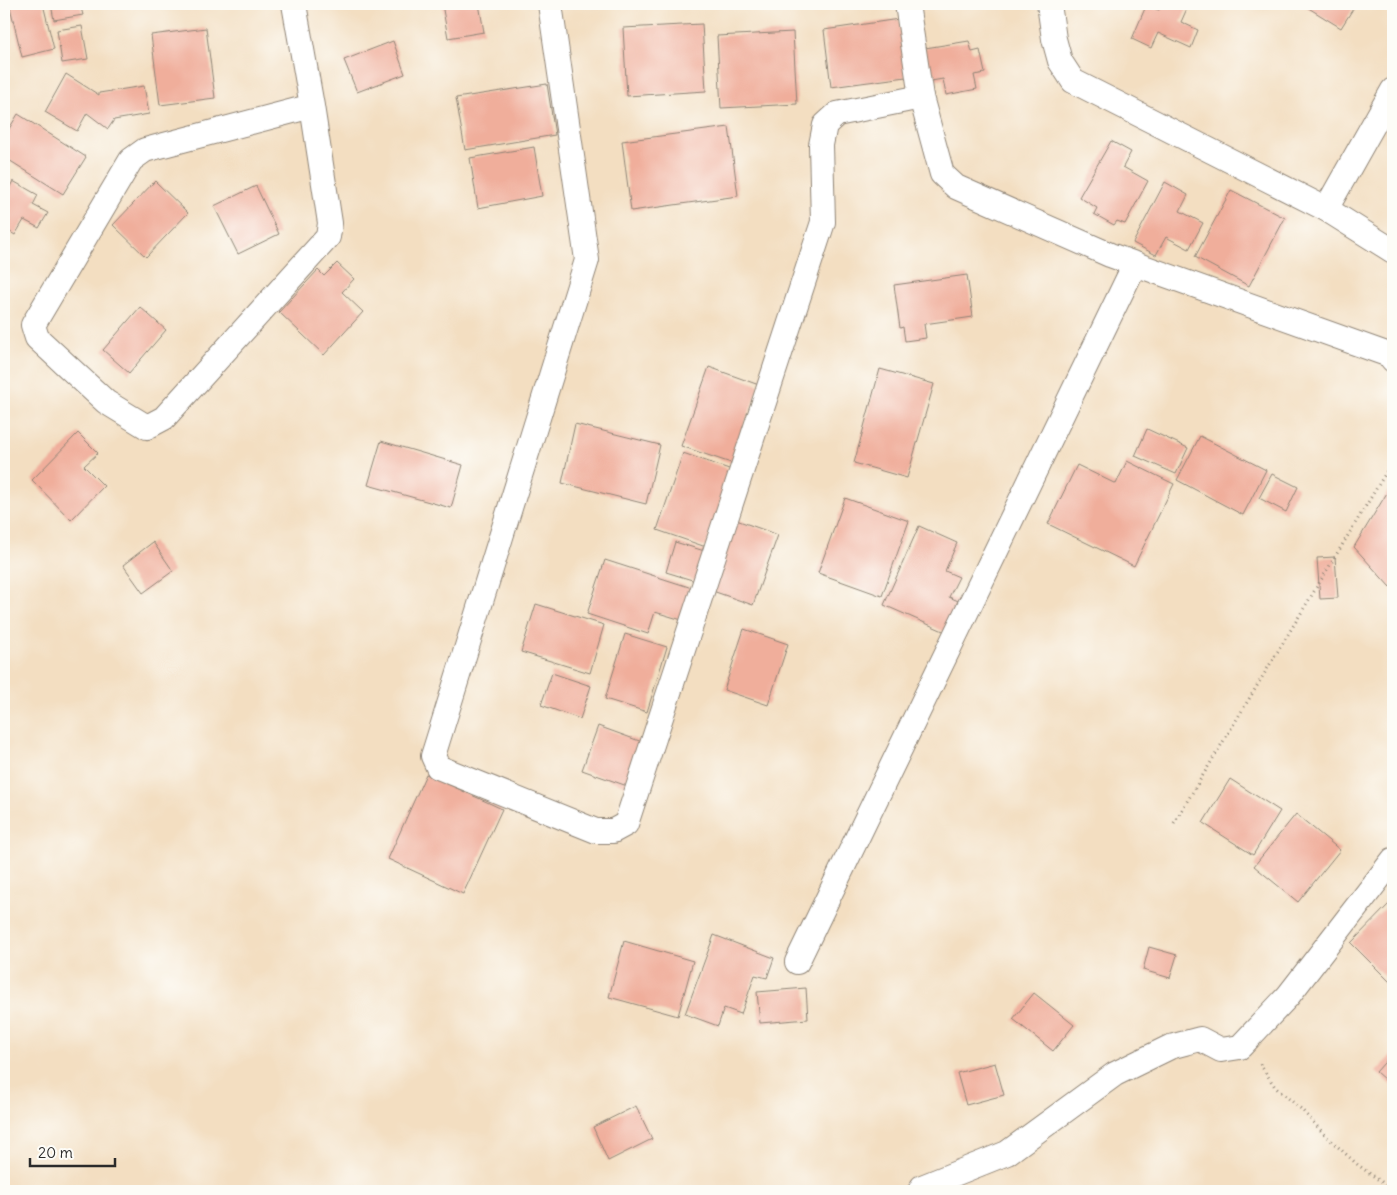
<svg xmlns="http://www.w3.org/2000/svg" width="1397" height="1195" font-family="Delius,sans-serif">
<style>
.building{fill:#f0ae9b}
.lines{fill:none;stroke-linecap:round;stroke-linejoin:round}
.minor-casing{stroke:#8f8476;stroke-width:26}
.path{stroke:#8f8476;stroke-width:3;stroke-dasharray:1 4;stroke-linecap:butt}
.minor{stroke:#fff;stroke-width:24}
</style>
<rect width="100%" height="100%" fill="#fdfcf7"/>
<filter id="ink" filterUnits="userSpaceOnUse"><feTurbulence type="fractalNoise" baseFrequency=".02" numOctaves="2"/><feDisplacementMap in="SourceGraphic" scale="10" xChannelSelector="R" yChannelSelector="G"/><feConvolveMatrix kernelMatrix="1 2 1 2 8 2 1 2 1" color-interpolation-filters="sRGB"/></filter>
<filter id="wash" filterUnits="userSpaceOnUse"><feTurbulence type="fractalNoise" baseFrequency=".0096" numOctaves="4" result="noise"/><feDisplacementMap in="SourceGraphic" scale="20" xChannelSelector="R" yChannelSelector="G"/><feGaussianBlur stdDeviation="1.12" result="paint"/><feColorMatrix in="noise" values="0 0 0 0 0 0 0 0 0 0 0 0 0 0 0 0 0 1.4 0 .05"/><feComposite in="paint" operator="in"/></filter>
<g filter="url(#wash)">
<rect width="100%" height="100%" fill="#f3dec1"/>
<g id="blocks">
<g class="building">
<path d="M24 4H43L54 49 22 57 10 7Z"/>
<path d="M51 4H80L83 15 54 20Z"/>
<path d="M442 4H479L484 32 448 38Z"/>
<path d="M1162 4H1189L1181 22 1198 30 1191 48 1158 33 1151 48 1132 39 1146 6 1159 10Z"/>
<path d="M1302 4H1356L1341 28Z"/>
<path d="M899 19 906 77 831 87 824 30Z"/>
<path d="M702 24 706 91 627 96 623 28Z"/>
<path d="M82 26 88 59 62 63 57 30Z"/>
<path d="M206 28 215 98 160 105 151 35Z"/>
<path d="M793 32 797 104 721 108 717 36Z"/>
<path d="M393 41 405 74 357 92 344 60Z"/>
<path d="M969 41 972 52 980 50 985 73 974 75 977 89 946 95 943 79 925 82 919 49Z"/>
<path d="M66 74 99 95V93L144 86 149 114 114 120 108 129 87 113 77 131 45 112Z"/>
<path d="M547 84 555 135 465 150 456 98Z"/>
<path d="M18 114 86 157 63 194 4 157V137Z"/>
<path d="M729 127 738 196 631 211 622 141Z"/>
<path d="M1111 141 1131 152 1123 167 1148 181 1125 224 1117 221 1114 225 1094 214 1097 208 1079 197Z"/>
<path d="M534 147 542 196 478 208 470 158Z"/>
<path d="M13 181 38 195 33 205 48 213 39 228 24 220 15 235 4 228V198Z"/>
<path d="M155 181 188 213 146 257 113 225Z"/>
<path d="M1165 182 1188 195 1180 211 1203 223 1189 249 1166 237 1156 255 1133 243Z"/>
<path d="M256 186 279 234 238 254 214 206Z"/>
<path d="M1231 190 1285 218 1249 286 1195 257Z"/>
<path d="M337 263 354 279 342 292 363 312 324 355 279 312 318 270 324 276Z"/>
<path d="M967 275 973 317 924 324 926 338 905 341 903 327 900 328 894 285Z"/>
<path d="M140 307 166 330 129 373 103 350Z"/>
<path d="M709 367 759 385 731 463 681 446Z"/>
<path d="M880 369 934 384 907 478 854 463Z"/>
<path d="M575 424 660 445 646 504 562 483Z"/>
<path d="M1147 429 1188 448 1176 474 1135 456Z"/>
<path d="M78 433 98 453 84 466 104 486 71 520 32 480Z"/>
<path d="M1200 436 1266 470 1243 515 1177 480Z"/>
<path d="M381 441 463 465 451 508 368 485Z"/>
<path d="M683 453 732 470 706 547 657 530Z"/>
<path d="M1127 461 1174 484 1134 566 1048 524 1077 465 1116 484Z"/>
<path d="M1272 474 1298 487 1286 512 1259 498Z"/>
<path d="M1393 483V583L1390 587 1354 547Z"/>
<path d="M845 498 909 521 882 596 818 573Z"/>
<path d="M728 517 778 535 753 605 704 588Z"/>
<path d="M919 526 957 543 945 571 959 577 949 597 963 603 950 634 884 605Z"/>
<path d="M153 542 173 571 143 593 123 565Z"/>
<path d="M675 542 711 553 702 583 666 572Z"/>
<path d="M1335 557 1338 598 1320 599 1317 558Z"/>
<path d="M605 560 692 588 682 620 655 612 648 634 587 614Z"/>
<path d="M536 604 604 625 590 673 521 652Z"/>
<path d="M744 629 788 644 768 705 724 690Z"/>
<path d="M625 634 667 647 647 712 605 699Z"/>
<path d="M552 673 591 686 580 719 541 705Z"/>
<path d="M598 726 645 743 630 787 582 770Z"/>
<path d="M426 774 502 809 463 894 388 859Z"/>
<path d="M1230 779 1280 811 1253 855 1203 823Z"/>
<path d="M1296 814 1340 850 1298 902 1254 866Z"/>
<path d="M1390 903 1393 906V985L1351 943Z"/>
<path d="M714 935 774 958 767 978 755 975 741 1014 724 1008 718 1026 685 1014Z"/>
<path d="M624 941 693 961 678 1016 609 997Z"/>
<path d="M1149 947 1177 955 1170 978 1143 970Z"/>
<path d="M806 988 808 1019 760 1023 757 992Z"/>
<path d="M1034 993 1074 1025 1053 1051 1013 1019Z"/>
<path d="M1393 1053V1087L1376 1072Z"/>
<path d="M995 1063 1004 1095 966 1105 957 1073Z"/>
<path d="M636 1106 652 1139 608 1161 593 1127Z"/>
</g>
</g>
</g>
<g filter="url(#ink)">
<use href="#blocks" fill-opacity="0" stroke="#8f8476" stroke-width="1"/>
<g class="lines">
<g class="minor-casing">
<g id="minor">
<path d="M294 4 312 106 330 223 328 237 164 418 147 427 106 402 37 338 33 325 131 160 145 150 312 106"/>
<path d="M550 4 587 260 433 756 438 767 596 831H613L626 824 823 222 821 145 825 125 837 114 921 97"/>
<path d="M907 4 921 97 942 174 956 187 1110 255 1389 355 1393 360"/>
<path d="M1049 4 1054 39 1060 61 1073 81 1326 209 1393 251"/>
<path d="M1326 209 1393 90"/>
<path d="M797 962 1135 264"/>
<path d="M920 1191 922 1187 1007 1153 1115 1074 1170 1047 1200 1039 1221 1050 1240 1047 1288 996 1393 860"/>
</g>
</g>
<g class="path">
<path d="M1174 823 1393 461"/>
<path d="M1260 1064 1275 1087 1301 1109 1327 1137 1358 1165 1393 1190"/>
</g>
<use href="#minor" class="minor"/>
</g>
</g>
<rect width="1397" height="1195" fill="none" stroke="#fdfcf7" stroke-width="20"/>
<path d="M30 1158v8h85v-8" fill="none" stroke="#2b2b2b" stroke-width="2.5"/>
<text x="38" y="1158" font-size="15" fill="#2b2b2b" stroke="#fdfcf7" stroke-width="4" paint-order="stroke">20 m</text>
</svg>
